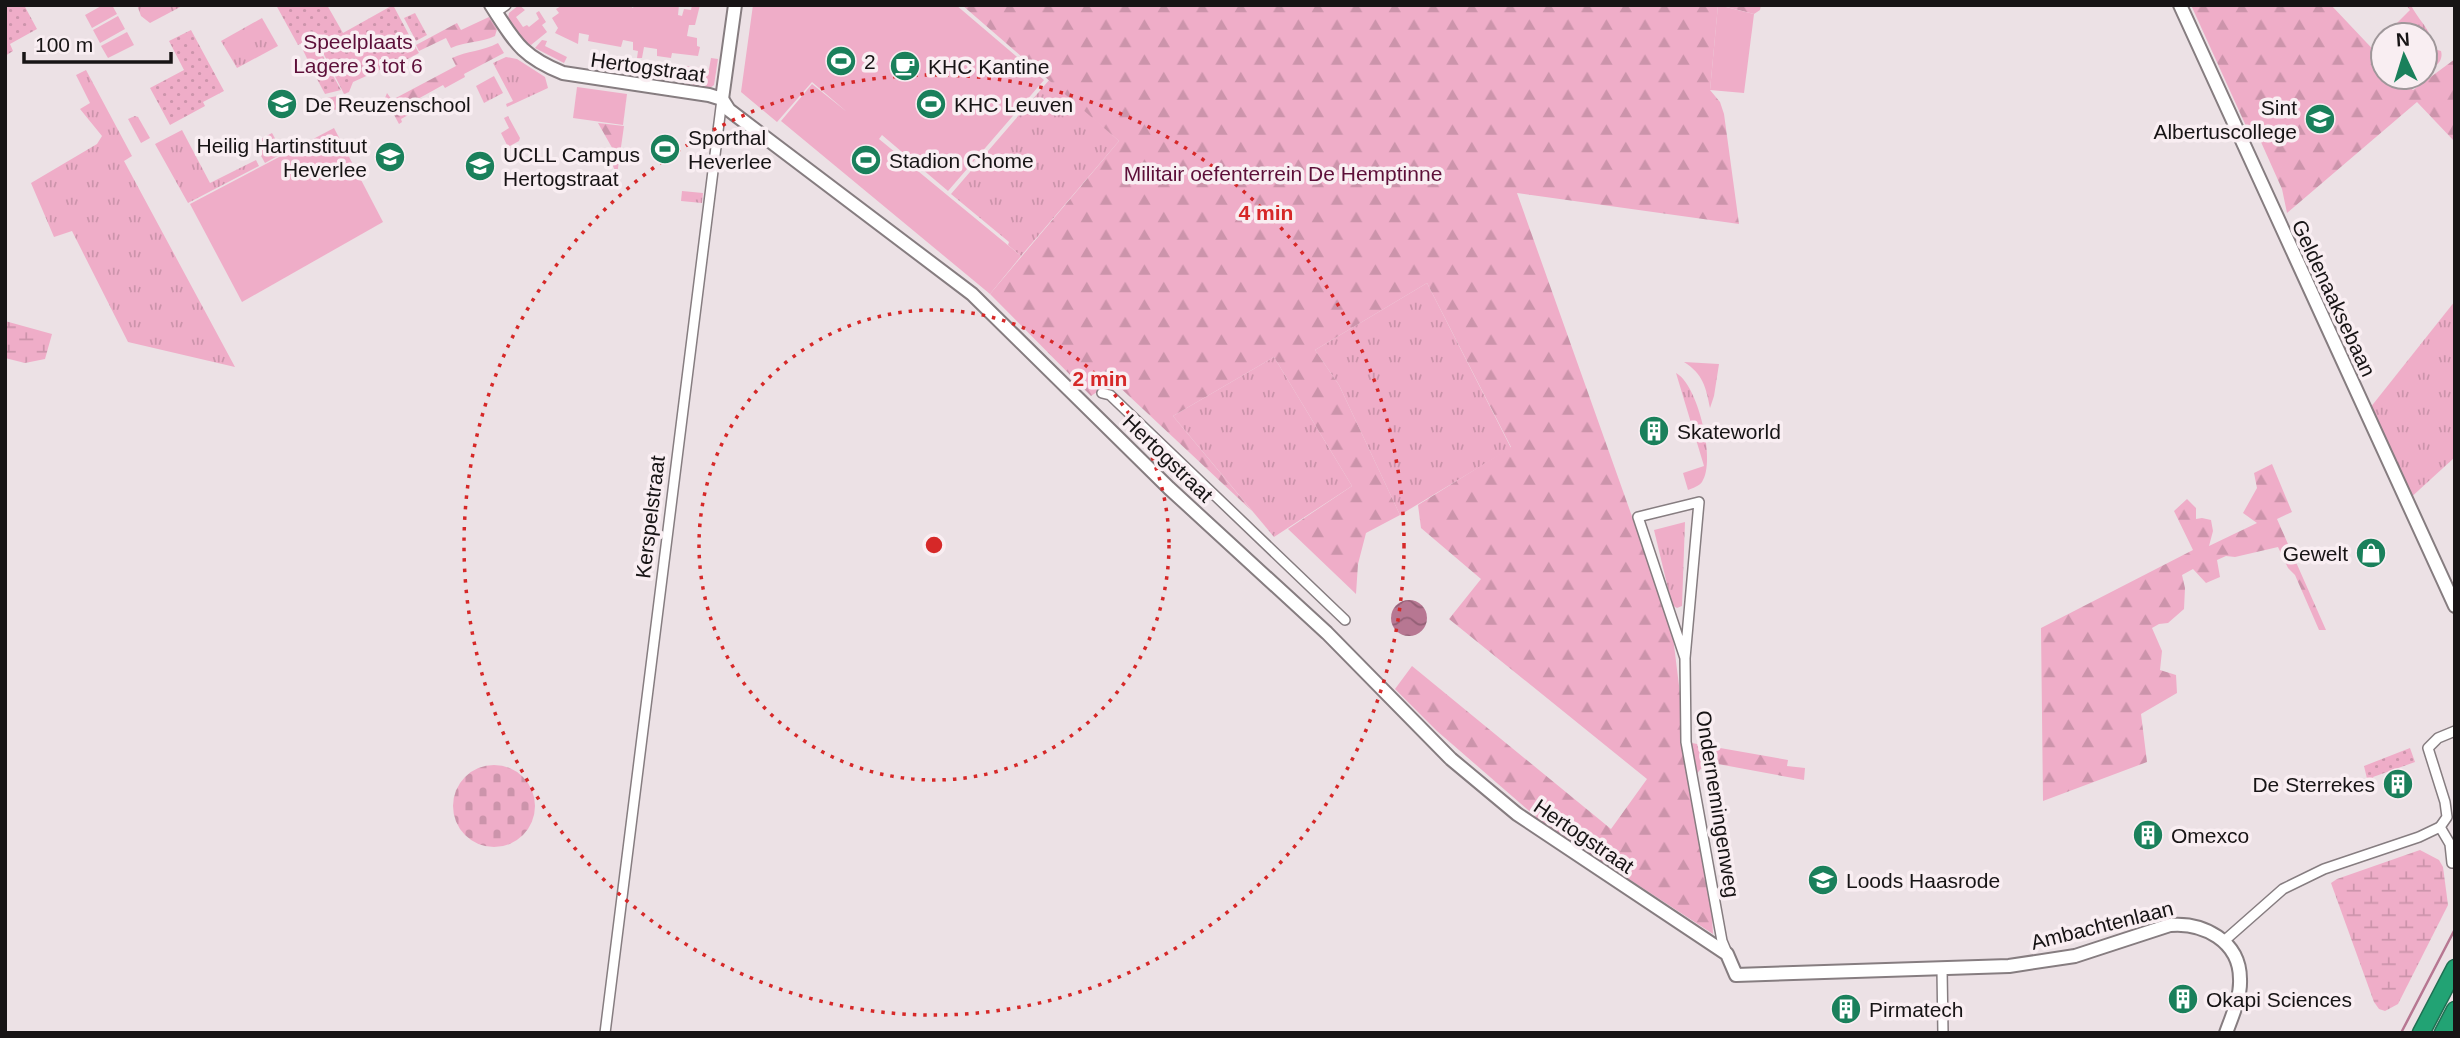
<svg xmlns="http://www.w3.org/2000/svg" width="2460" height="1038" font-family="Arial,sans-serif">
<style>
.grass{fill:url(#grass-tufts)}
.forest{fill:url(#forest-firs)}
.wetland{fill:url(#wetland-marsh)}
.cemetery{fill:url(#cemetery-stones)}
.park{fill:url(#park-dots)}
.garden{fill:#efadc8}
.water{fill:url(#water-waves)}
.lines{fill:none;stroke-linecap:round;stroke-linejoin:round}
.stream{stroke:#b77792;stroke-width:2.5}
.street-casing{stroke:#867d80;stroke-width:12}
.secondary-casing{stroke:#867d80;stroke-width:16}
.highway-casing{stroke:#1e7153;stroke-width:19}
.street{stroke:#fff;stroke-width:9}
.secondary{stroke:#fff;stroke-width:12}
.highway{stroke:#22a374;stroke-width:16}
.ring{fill:none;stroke:#d62828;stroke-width:3.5;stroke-dasharray:3.5 7}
.labels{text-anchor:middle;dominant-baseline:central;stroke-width:7;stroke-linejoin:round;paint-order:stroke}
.park-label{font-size:21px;fill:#5d0f39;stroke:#f9eef2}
.poi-label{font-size:21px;fill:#171415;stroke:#f9eef2;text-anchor:start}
.street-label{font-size:21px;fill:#171415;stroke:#f9eef2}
.centre{fill:#d62828;stroke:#f9eef2;stroke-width:3.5}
.ring-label{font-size:21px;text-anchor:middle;font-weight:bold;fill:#d62828;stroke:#f9eef2;stroke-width:7;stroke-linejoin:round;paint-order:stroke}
</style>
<defs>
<pattern id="grass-tufts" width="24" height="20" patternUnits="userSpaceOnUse" patternTransform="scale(1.75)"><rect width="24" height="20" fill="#efadc8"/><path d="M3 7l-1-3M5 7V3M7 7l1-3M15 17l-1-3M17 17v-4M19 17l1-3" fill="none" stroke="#cc94ab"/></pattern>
<pattern id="forest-firs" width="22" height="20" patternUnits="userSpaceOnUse" patternTransform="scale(1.75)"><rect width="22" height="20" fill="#efadc8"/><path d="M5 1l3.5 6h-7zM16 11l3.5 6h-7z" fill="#cc94ab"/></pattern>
<pattern id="wetland-marsh" width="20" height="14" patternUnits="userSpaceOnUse" patternTransform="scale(1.75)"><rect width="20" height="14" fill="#efadc8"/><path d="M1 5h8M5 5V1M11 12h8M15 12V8" fill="none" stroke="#cc94ab"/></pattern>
<pattern id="cemetery-stones" width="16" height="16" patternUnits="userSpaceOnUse" patternTransform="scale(1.75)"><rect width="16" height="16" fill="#efadc8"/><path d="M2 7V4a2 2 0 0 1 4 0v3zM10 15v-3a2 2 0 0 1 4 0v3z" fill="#cc94ab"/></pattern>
<pattern id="park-dots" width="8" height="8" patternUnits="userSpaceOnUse" patternTransform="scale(1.75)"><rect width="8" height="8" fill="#efadc8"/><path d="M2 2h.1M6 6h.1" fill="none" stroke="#cc94ab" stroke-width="1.8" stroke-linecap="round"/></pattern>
<pattern id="water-waves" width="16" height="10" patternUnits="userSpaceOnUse" patternTransform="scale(1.75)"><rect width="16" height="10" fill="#b77792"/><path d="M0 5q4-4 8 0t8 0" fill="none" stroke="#946076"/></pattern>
</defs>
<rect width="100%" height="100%" fill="#ece1e5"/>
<g class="grass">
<path d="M137 5H184L150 23 141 16Z"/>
<path d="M2406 5H2411C2416 16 2424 23 2429 33L2425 38V35H2397L2391 29 2410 10Z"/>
<path d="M262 18 278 46 237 68 221 41Z"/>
<path d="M314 39 330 69 316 77 301 46Z"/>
<path d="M416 48 419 53 385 71 383 66Z"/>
<path d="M2434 49 2441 51C2444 62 2434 68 2425 72V57Z"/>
<path d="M506 57 517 59 545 77 548 88 507 107 506 104 513 101 493 63Z"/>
<path d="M86 70 132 156 124 161 235 367 128 342 72 231 54 237 31 183 97 144 102 136 80 109 90 103 76 75Z"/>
<path d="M494 76 503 93 484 103 476 86Z"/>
<path d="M1050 79 1119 141 1021 256 1008 245 1009 242 951 194Z"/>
<path d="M135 116 138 117 150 138 141 143 128 119Z"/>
<path d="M508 116 520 138 519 141 508 147 501 133 509 128 504 118Z"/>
<path d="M182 130 210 183 256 160 259 166 188 203 155 144Z"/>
<path d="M272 133 283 153 265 163 254 143Z"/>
<path d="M682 191 703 193 702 203 681 201Z"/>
<path d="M1427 283 1511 448 1400 515 1339 385 1315 350Z"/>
<path d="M2455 301V457L2407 501 2366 413Z"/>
<path d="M1274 357 1352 486 1274 537 1173 416Z"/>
<path d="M1676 373C1697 383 1717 461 1702 482 1699 486 1693 488 1688 490L1683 473 1704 466Z"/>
<path d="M1685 522 1682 606 1677 608 1672 605 1654 530Z"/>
</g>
<g class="forest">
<path d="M962 5H1718L1710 90 1720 102 1724 114 1739 224 1517 193 1672 629 1686 742 1788 760 1787 766 1805 768 1804 780 1707 762 1692 779 1711 900 1713 934 1543 823 1437 731 1395 689 1412 666 1611 829 1647 779 1449 619 1481 579 1421 528 1418 505 1511 447 1427 283 1315 350 1339 385 1400 515 1366 533 1358 564 1356 594 1288 529 1352 486 1274 357 1173 416 1252 511 1113 381 1091 396 990 294 1119 141Z"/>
<path d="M1719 5H1761L1760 10 1754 14Z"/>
<path d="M2191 5H2331L2383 60V77H2400L2413 90 2455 59V142L2417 102 2287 213 2282 189 2261 142 2251 137Z"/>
<path d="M489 17 497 29 495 36C481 43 466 41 451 48L446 38 419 51 416 45 457 23 461 30Z"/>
<path d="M498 43 504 53 464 74 465 77 445 88 443 85 407 105 412 113 401 119 402 122 399 124 385 98 387 93 392 100 456 66 452 58C467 51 483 51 498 43Z"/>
<path d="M598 123 624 126 617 175 612 164 619 160Z"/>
<path d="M1684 362 1719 364 1714 396 1710 408C1706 387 1703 374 1684 362Z"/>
<path d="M2272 464 2292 512 2277 519 2326 630H2319L2295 575 2288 568 2278 547 2235 557 2226 556 2217 560 2220 577 2206 583 2193 569 2182 575 2185 588 2184 609 2168 623 2159 624 2152 628 2162 651 2160 670 2176 675 2177 693 2141 714 2147 762 2043 801 2041 628 2193 550 2174 511 2187 499 2196 508V519L2202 518 2211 520 2213 531 2209 546 2257 523 2243 513 2257 488 2254 473Z"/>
</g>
<g class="wetland">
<path d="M5 321 52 334 45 359 25 363 5 358Z"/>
<path d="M2420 850 2439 860 2443 867 2448 905 2398 1004 2385 1011 2379 1009 2374 1002 2331 883 2337 879Z"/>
</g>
<circle class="cemetery" cx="494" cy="806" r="41"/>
<g class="park">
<path d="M11 5H24L37 29 10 44 13 51 5 56V8Z"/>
<path d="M276 5H327L343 33 393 5 416 48 383 66 384 68 353 82 349 92 344 94 315 37 298 45Z"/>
<path d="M415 13 427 35 416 41 404 18Z"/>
<path d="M191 30 224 91 203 102 205 106 170 125 150 88 184 70 169 41Z"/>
<path d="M330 70 341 90 325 94 316 77Z"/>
<path d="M343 95 350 107 334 110 327 98Z"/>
<path d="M2410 748 2415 762 2373 777 2375 785 2369 787 2364 766Z"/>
</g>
<g class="garden">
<path d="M103 5H112L117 14 92 28 85 15Z"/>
<path d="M519 5 525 10 516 17 523 27 527 25 529 27 539 19 536 13 539 11 546 22 542 25 547 32 531 45 526 43 508 18 509 13Z"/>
<path d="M563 5H629L633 8 634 5H679L678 15 682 16 684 9 691 10 692 5H700L695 25H689L687 36 697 38V46L700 47 698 56 672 53 671 58 657 56V49L644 47 642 58H637L638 51 633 50V42L623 40 621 47 588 41 589 35 579 33 578 44 555 33 558 28 552 18 559 13 556 9Z"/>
<path d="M753 5H956L1044 80 948 191 882 135 879 139 1021 256 990 294 781 121 812 84 847 112 812 82 777 122 741 92Z"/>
<path d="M1718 5 1754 14 1744 93 1710 90Z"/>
<path d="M118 16 125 29 100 43 93 30Z"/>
<path d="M127 32 134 45 108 58 101 46Z"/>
<path d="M542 40 547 41 545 46 567 57 564 63 535 48Z"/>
<path d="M711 58 718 59 714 85 710 88 683 83 685 66 709 69Z"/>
<path d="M577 87 627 94 623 125 573 118Z"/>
<path d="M334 128 383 222 242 302 190 204Z"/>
</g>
<circle class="water" cx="1409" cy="618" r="18"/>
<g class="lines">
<path class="stream" d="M2401 1033 2455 929"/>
<g class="street-casing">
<g id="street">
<path d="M496 12 506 5"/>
<path d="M1102 393 1110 395 1345 620"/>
<path d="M1685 658 1638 517 1699 502 1685 658 1686 742 1722 941 1727 953"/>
<path d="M2440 827 2450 844 2452 863"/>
<path d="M2224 941 2283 889 2324 869 2419 837 2440 827 2447 817 2445 802 2428 748 2438 738 2455 731"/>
<path d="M1942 969 1943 1033"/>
<path d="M605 1033 722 99"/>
</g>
</g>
<g class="secondary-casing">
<g id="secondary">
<path d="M491 5C515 42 521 56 563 73L709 95 722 99 729 110 972 294 1169 488 1327 633 1451 759 1517 814 1727 954 1736 975 2009 966 2075 956 2170 925C2203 922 2240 941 2240 979 2241 997 2232 1016 2226 1033"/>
<path d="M2180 5 2455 606"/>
<path d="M722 99 735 5"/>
</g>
</g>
<g class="highway-casing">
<g id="highway">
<path d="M2421 1033 2455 968"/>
<path d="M2443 1033 2455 1010"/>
</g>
</g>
<use href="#street" class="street"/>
<use href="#secondary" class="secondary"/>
<use href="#highway" class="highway"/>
</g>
<g class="ring">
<circle cx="934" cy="545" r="235"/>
<circle cx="934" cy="545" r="470"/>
</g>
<defs>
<g id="stadium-disc" transform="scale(1.575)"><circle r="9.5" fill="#1a805b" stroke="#f9eef2"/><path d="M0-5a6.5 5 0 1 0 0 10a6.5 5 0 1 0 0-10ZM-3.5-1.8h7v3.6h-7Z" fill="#fff"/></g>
<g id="cafe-disc" transform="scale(1.575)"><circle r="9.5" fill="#1a805b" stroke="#f9eef2"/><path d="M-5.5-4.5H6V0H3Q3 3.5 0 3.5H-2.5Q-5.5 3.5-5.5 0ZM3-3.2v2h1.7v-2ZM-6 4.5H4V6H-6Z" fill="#fff"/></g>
<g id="school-disc" transform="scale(1.575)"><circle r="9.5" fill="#1a805b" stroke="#f9eef2"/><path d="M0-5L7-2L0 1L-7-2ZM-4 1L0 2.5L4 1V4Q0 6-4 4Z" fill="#fff"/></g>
<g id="university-disc" transform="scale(1.575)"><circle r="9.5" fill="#1a805b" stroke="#f9eef2"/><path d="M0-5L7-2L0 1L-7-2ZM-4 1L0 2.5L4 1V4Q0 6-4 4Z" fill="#fff"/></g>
<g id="building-disc" transform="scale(1.575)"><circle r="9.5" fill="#1a805b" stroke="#f9eef2"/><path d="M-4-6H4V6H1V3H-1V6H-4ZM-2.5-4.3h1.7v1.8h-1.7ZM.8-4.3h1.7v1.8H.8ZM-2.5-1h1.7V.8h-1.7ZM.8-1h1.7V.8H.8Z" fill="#fff"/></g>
<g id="shop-disc" transform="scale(1.575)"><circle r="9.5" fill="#1a805b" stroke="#f9eef2"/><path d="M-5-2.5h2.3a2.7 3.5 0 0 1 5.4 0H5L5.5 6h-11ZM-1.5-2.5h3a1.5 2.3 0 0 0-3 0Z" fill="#fff"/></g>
</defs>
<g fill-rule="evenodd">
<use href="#stadium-disc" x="841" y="61"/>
<use href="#cafe-disc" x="905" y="66"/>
<use href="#school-disc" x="282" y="104"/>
<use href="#stadium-disc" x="931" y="104"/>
<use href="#school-disc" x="2320" y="119"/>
<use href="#stadium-disc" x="665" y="149"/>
<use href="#school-disc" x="390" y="157"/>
<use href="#stadium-disc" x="866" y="160"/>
<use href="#university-disc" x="480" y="166"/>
<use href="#building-disc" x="1654" y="431"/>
<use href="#shop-disc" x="2371" y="553"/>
<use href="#building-disc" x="2398" y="784"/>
<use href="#building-disc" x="2148" y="835"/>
<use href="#university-disc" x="1823" y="880"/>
<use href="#building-disc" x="2183" y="999"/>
<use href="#building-disc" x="1846" y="1009"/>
</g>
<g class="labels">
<g class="park-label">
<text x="358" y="41">Speelplaats<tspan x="358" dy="24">Lagere 3 tot 6</tspan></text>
<text x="1283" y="173">Militair oefenterrein De Hemptinne</text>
</g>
<g class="poi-label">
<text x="864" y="61">2</text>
<text x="928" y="66">KHC Kantine</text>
<text x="305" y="104">De Reuzenschool</text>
<text x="954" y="104">KHC Leuven</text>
<text x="2297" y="107" text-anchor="end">Sint<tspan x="2297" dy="24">Albertuscollege</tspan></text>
<text x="688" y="137">Sporthal<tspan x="688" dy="24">Heverlee</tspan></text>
<text x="367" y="145" text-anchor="end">Heilig Hartinstituut<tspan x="367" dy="24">Heverlee</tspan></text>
<text x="503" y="154">UCLL Campus<tspan x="503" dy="24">Hertogstraat</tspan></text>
<text x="889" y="160">Stadion Chome</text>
<text x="1677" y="431">Skateworld</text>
<text x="2348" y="553" text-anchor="end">Gewelt</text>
<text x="2375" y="784" text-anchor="end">De Sterrekes</text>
<text x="2171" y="835">Omexco</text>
<text x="1846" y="880">Loods Haasrode</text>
<text x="2206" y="999">Okapi Sciences</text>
<text x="1869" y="1009">Pirmatech</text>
</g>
<g class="street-label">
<text transform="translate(648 67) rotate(8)">Hertogstraat</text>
<text transform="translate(2334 298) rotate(65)">Geldenaaksebaan</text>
<text transform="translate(1168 458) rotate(44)">Hertogstraat</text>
<text transform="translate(650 517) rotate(-83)">Kerspelstraat</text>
<text transform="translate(1718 804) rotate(81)">Ondernemingenweg</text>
<text transform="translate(1584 836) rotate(34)">Hertogstraat</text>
<text transform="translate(2102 925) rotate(-14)">Ambachtenlaan</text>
</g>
</g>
<circle cx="934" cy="545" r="10" class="centre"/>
<g class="ring-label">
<text x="1266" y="220">4 min</text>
<text x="1100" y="386">2 min</text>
</g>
<rect width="2460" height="1038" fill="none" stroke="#171415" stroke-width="14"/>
<g transform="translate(2404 56) rotate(356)"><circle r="33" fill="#f9eef2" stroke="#9f979a" stroke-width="2"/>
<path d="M0-5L12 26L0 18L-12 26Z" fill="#1a805b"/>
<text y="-10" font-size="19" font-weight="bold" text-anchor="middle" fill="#171415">N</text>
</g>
<path d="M24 52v10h147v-10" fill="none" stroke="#171415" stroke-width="3.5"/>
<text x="35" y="52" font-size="21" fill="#171415" stroke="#f9eef2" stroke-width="5" paint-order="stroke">100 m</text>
</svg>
